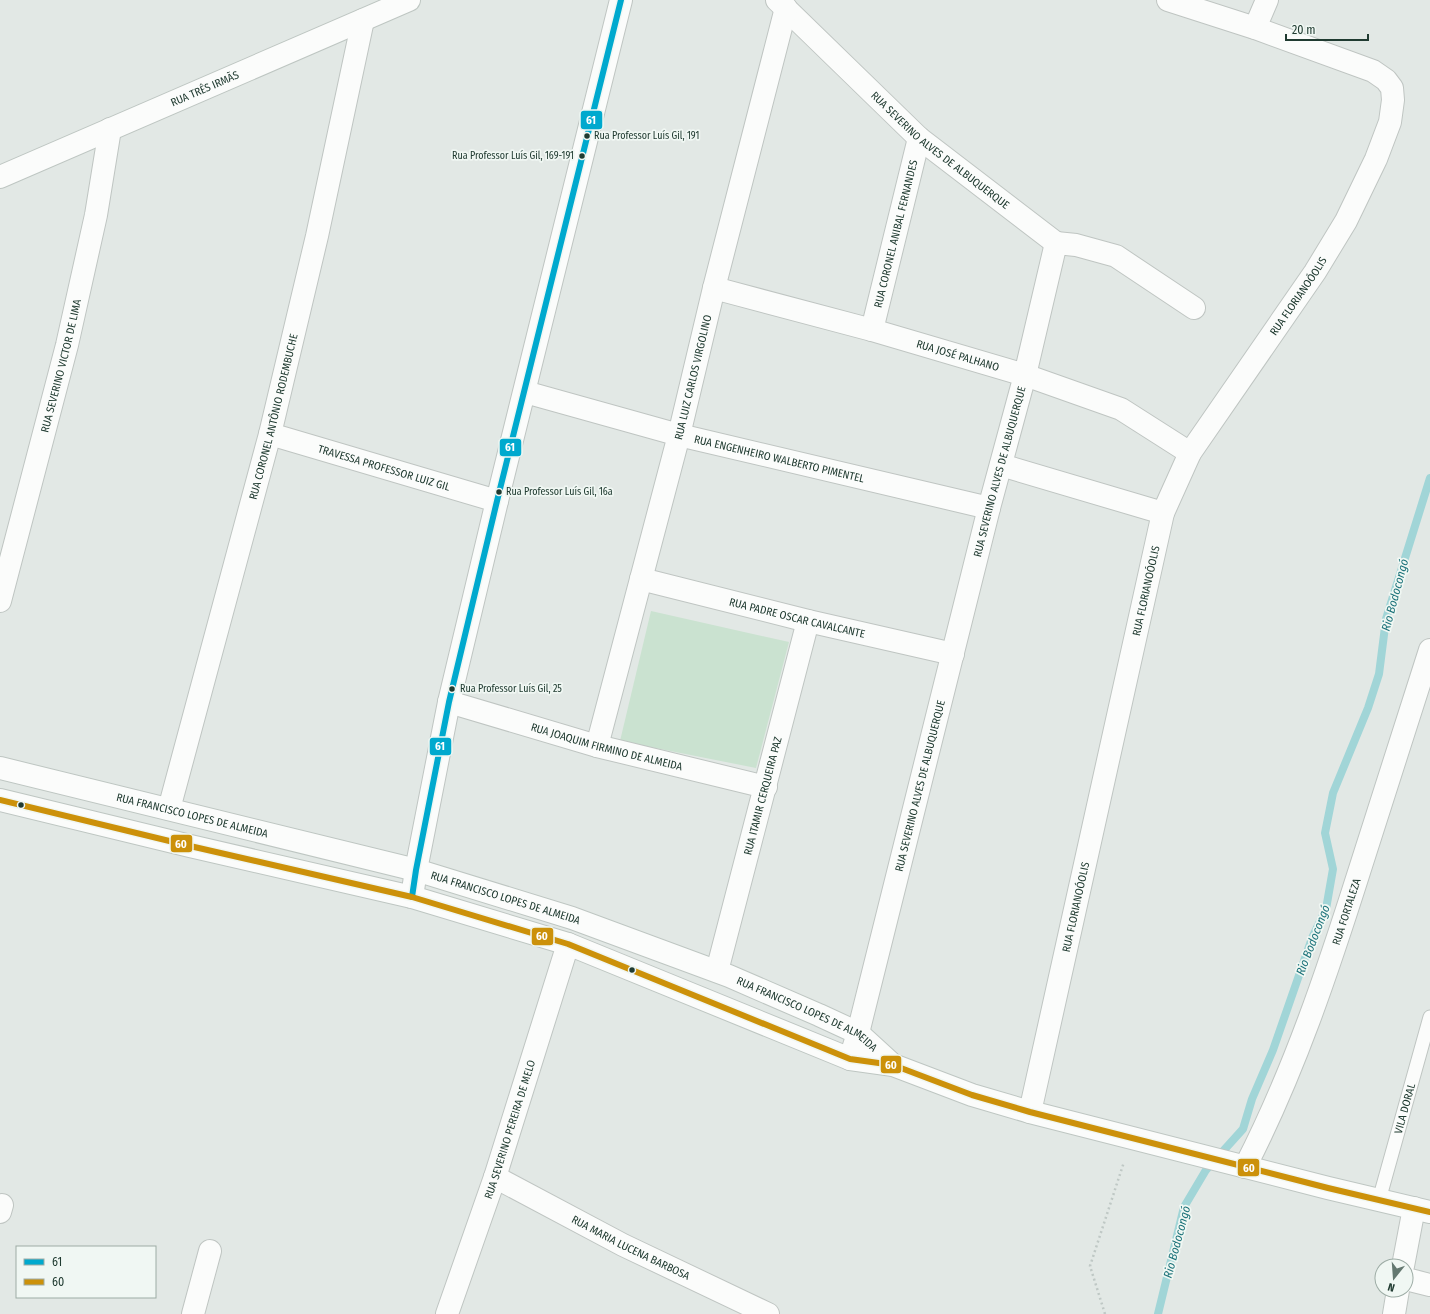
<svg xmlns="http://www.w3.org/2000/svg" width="1430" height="1314" font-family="'Fira Sans Condensed',sans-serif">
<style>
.green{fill:#cae2d0}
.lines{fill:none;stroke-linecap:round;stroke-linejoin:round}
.stream{stroke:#a1d5d7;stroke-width:8}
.lane-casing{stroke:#bfc5c2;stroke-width:15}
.street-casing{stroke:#bfc5c2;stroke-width:24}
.secondary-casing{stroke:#bec6c2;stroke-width:24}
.path{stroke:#bfc8c5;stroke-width:2.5;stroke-dasharray:2 3;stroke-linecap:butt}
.lane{stroke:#fbfcfb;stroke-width:13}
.street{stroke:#fbfcfb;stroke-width:22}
.secondary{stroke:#fbfcfb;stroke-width:22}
.bus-1-casing{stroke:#f0f7f3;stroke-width:9}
.bus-2-casing{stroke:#f0f7f3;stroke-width:9}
.bus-1{stroke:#00a9ce;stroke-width:6}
.bus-2{stroke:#cc910a;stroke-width:6}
.bus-dot{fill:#203b31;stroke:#f0f7f3;stroke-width:1.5}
.labels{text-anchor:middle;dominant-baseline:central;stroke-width:3.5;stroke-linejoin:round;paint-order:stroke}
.bus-label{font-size:10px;fill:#203b31;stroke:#f0f7f3;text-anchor:start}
.street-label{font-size:11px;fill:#203b31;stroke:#f0f7f3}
.water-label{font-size:12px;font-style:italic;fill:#197178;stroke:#f0f7f3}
.line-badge{stroke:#f0f7f3;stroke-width:1.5}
.badge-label{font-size:11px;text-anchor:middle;font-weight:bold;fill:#fff}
</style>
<rect width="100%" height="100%" fill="#e2e8e5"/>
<path class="green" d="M651 611 789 642 756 768 620 741Z"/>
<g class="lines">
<path class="stream" d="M1158 1314 1184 1207 1206 1170 1243 1129 1252 1099 1273 1050 1312 938 1326 909 1333 869 1325 833 1333 793 1368 708 1379 674 1386 619 1430 478"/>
<g class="lane-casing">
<g id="lane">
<path id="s1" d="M1379 1200 1430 1017"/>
</g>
</g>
<g class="street-casing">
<g id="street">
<path id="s2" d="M777 0 919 138 1056 243"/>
<path d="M1255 28 1267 0"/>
<path d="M1056 243 1076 245 1116 256 1194 308"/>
<path id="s3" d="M714 288 872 330 1025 375 1121 409 1190 453"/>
<path id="s4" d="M872 330 919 138"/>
<path id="s5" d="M525 392 679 435 989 508"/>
<path id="s6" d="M270 434 497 501"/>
<path d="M1001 465 1163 513"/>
<path id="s7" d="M641 579 808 621 953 654"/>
<path id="s8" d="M0 601 67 345 96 215 110 129"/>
<path id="s9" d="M449 702 597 746 766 787"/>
<path id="s10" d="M597 746 679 435 714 288 786 8"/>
<path id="s11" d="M169 809 270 434 317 236 363 20"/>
<path d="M412 897 416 870 449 702 497 501 621 0"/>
<path id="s12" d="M717 971 808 621"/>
<path id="s13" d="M850 1059 858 1033 989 508 1025 375 1056 243"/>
<path id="s14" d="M1030 1112 1163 513 1190 453 1315 272 1346 221 1376 159 1390 122 1393 100 1392 88 1386 80 1373 71 1255 28 1168 0"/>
<path id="s15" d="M1245 1167C1294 1072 1328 970 1360 869 1384 796 1407 723 1430 650"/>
<path id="s16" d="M495 1177 623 1245 768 1314"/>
<path d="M0 1212 2 1205"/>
<path d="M1403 1266 1414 1208"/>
<path d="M1406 1279 1430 1285"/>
<path d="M193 1314 210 1251"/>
<path id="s17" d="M447 1314 495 1177 568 944"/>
<path d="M1394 1314 1398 1290"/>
</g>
</g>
<g class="secondary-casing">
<g id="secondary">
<path id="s18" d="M0 177 409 0"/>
<path id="s19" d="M0 768 416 870 572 918 729 976 819 1015 858 1033 893 1065"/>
<path d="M0 800 190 846 412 897 568 944 850 1059 893 1065 972 1095 1030 1112 1328 1188 1430 1212"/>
</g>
</g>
<path class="path" d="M1105 1314 1090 1266 1124 1162"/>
<use href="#lane" class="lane"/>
<use href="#street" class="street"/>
<use href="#secondary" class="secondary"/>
<g class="bus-1-casing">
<path id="bus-1" d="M412 897 416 870 449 702 497 501 621 0"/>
</g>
<g class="bus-2-casing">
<path id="bus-2" d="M0 800 190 846 412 897 568 944 850 1059 893 1065 972 1095 1030 1112 1328 1188 1430 1212"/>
</g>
<use href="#bus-1" class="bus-1"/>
<use href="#bus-2" class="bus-2"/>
</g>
<g class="bus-dot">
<circle cx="587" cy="136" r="3.5"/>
<circle cx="582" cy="156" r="3.5"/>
<circle cx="499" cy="492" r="3.5"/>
<circle cx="452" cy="689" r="3.5"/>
<circle cx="21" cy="805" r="3.5"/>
<circle cx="632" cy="970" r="3.5"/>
</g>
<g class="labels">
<g class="bus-label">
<text x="594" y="136">Rua Professor Luís Gil, 191</text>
<text x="574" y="156" text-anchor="end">Rua Professor Luís Gil, 169-191</text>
<text x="506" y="492">Rua Professor Luís Gil, 16a</text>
<text x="460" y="689">Rua Professor Luís Gil, 25</text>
</g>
<g class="street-label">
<text stroke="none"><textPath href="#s18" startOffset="223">RUA TRÊS IRMÃS</textPath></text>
<text stroke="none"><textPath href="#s2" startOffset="222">RUA SEVERINO ALVES DE ALBUQUERQUE</textPath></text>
<text stroke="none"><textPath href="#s4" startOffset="99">RUA CORONEL ANIBAL FERNANDES</textPath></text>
<text stroke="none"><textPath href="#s14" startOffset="870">RUA FLORIANOÓOLIS</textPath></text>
<text stroke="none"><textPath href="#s3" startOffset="253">RUA JOSÉ PALHANO</textPath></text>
<text stroke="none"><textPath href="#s8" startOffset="243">RUA SEVERINO VICTOR DE LIMA</textPath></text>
<text stroke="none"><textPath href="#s10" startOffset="381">RUA LUIZ CARLOS VIRGOLINO</textPath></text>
<text stroke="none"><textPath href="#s11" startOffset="406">RUA CORONEL ANTÔNIO RODEMBUCHE</textPath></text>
<text stroke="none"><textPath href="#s5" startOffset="263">RUA ENGENHEIRO WALBERTO PIMENTEL</textPath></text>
<text stroke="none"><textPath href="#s6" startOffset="119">TRAVESSA PROFESSOR LUIZ GIL</textPath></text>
<text stroke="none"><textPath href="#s13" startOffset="606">RUA SEVERINO ALVES DE ALBUQUERQUE</textPath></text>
<text stroke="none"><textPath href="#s14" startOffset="534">RUA FLORIANOÓOLIS</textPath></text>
<text stroke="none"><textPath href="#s7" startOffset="161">RUA PADRE OSCAR CAVALCANTE</textPath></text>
<text stroke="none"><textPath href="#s9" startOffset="164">RUA JOAQUIM FIRMINO DE ALMEIDA</textPath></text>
<text stroke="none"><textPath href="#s13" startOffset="282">RUA SEVERINO ALVES DE ALBUQUERQUE</textPath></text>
<text stroke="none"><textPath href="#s12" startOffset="181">RUA ITAMIR CERQUEIRA PAZ</textPath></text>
<text stroke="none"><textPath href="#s19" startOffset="198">RUA FRANCISCO LOPES DE ALMEIDA</textPath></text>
<text stroke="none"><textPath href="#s19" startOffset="522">RUA FRANCISCO LOPES DE ALMEIDA</textPath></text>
<text stroke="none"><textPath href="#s14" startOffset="210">RUA FLORIANOÓOLIS</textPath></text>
<text stroke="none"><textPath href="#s15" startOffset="275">RUA FORTALEZA</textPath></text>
<text stroke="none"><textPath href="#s19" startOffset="846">RUA FRANCISCO LOPES DE ALMEIDA</textPath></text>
<text stroke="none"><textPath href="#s1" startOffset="95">VILA DORAL</textPath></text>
<text stroke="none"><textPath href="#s17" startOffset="195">RUA SEVERINO PEREIRA DE MELO</textPath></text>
<text stroke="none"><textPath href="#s16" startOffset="153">RUA MARIA LUCENA BARBOSA</textPath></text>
</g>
<g class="water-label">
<text transform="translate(1395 595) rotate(-75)">Rio Bodocongó</text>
<text transform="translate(1313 940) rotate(-69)">Rio Bodocongó</text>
<text transform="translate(1177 1242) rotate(-75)">Rio Bodocongó</text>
</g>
</g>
<g class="line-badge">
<rect x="580" y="110" width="23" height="20" rx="4" fill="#00a9ce"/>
<rect x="499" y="438" width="23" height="19" rx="4" fill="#00a9ce"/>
<rect x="429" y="737" width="23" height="19" rx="4" fill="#00a9ce"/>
<rect x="170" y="834" width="23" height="19" rx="4" fill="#cc910a"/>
<rect x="531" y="927" width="23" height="19" rx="4" fill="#cc910a"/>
<rect x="880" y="1055" width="22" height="19" rx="4" fill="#cc910a"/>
<rect x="1237" y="1158" width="23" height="19" rx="4" fill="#cc910a"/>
</g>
<g class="badge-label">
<text x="591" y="124">61</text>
<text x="510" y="451">61</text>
<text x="440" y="750">61</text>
<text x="181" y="848">60</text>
<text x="542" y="940">60</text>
<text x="891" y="1069">60</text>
<text x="1249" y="1172">60</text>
</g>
<rect x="16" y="1246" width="140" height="52" fill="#f0f7f3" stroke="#9daca5"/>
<rect x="24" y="1259" width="20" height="6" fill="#00a9ce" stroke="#9daca5"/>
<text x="52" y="1266" font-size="12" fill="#203b31">61</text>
<rect x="24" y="1279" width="20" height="6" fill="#cc910a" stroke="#9daca5"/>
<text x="52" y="1286" font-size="12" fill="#203b31">60</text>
<g transform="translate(1394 1278) rotate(197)"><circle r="19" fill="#f0f7f3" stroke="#9daca5"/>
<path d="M0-3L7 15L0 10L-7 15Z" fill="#647870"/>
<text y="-6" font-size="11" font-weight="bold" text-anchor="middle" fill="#203b31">N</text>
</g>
<path d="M1286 34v6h82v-6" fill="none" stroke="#203b31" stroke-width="2"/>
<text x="1292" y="34" font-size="12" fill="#203b31" stroke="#f0f7f3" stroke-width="3" paint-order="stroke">20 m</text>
</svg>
